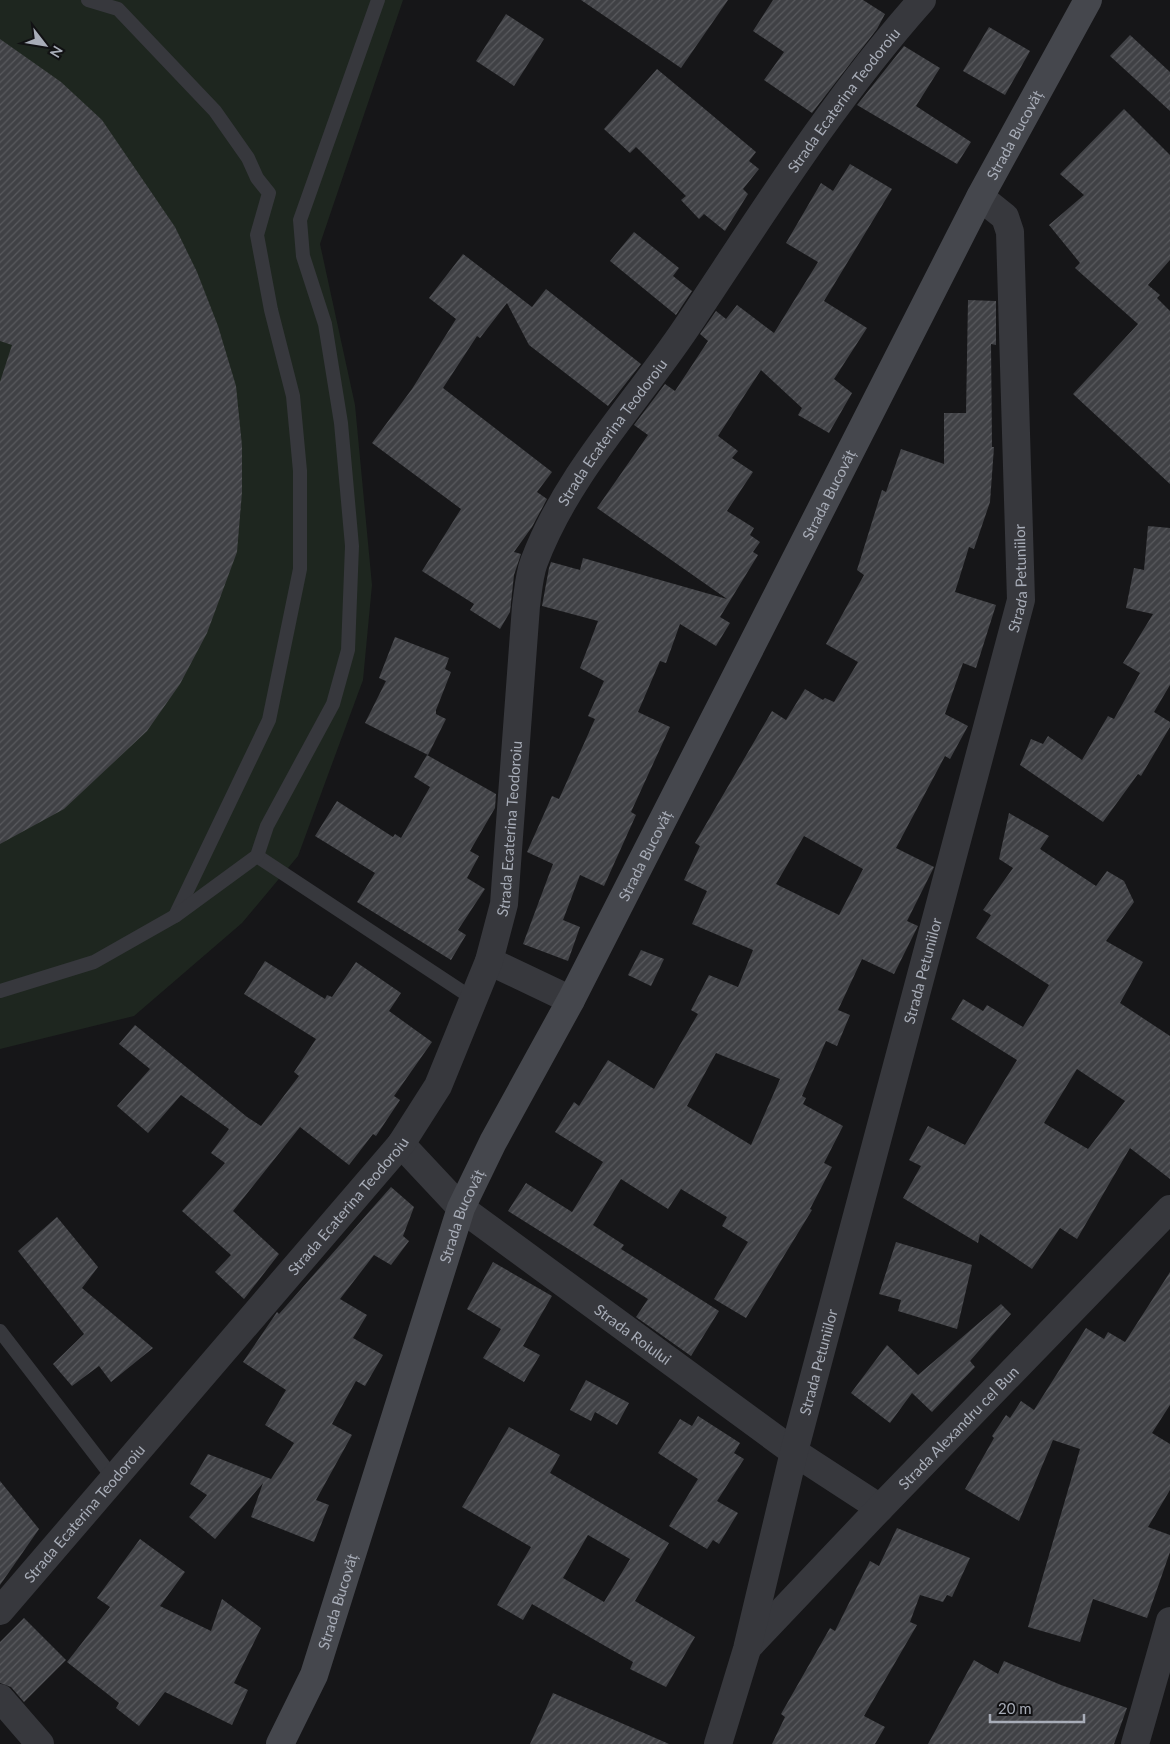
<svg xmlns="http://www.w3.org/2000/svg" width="1170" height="1744" font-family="Lato,sans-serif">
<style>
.green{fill:#1e261f}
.building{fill:url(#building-hatch);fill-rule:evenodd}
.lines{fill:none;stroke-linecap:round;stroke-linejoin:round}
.lane{stroke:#37383d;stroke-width:14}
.street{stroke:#37383d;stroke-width:28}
.secondary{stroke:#45474d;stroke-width:28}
.labels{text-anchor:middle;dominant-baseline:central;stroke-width:5;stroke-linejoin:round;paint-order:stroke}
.street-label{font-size:15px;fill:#a8adb8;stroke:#111113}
</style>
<defs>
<pattern id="building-hatch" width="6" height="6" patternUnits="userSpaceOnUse" patternTransform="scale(1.25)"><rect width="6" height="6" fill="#404145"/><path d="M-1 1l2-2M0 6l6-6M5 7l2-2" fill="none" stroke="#595a5e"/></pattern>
</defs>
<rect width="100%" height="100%" fill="#161618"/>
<path class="green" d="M0 0H403L320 244 355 405 372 585 363 680 298 856 242 923 134 1016 0 1049Z"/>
<g class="building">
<path d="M581 0H728L681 68Z"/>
<path d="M773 0H863L885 14 877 29 812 113 764 80 784 52 753 31Z"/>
<path d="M506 14 544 39 514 86 476 61Z"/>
<path d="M989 27 1030 51 1005 95 963 71Z"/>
<path d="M1130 35 1170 72V111L1110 56Z"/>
<path d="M0 39 61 82 102 120 175 227 197 272 218 326 236 386 242 446V492L237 552 207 633 180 684 147 731 64 809 0 844V382L12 345 0 341Z"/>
<path d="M904 46 940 68 916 106 971 142 957 164 857 105Z"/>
<path d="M657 69 756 152 749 161 759 169 743 189 748 194 725 231 704 214 699 219 681 200 686 196 636 147 630 153 604 129Z"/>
<path d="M1124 109 1170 155V260L1148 285 1160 295 1157 298 1170 311V484L1073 394 1138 324 1075 268 1080 263 1049 225 1084 195 1060 174Z"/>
<path d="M850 164 892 189 824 301 867 328 834 379 852 393 829 433 798 415 802 408 761 370 718 436 738 451 732 458 753 472 727 511 754 528 750 535 760 542 753 552 758 555 720 617 730 623 716 646 680 624 666 663 660 661 638 712 670 727 631 812 636 815 604 886 580 875 563 920 580 927 568 961 523 944 553 864 527 852 552 796 559 799 595 719 588 716 604 681 580 668 598 621 542 606 549 568 551 562 580 570 583 558 727 599 597 508 648 435 634 425 665 384 675 391 708 341 700 334 716 311 726 319 737 305 774 333 818 262 786 243 821 183 833 191Z"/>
<path d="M634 232 679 268 673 276 692 291 676 315 610 261Z"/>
<path d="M463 254 532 307 546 289 641 364 608 406 529 345 507 303 480 338 477 336 443 388 552 472 537 492 547 499 532 527 514 552 521 554 514 575 510 612 500 629 470 610 474 604 422 571 461 509 372 443 412 389 456 319 429 298Z"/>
<path d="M968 300 996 301V345L991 344 992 447H994L990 502 974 549 969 547 955 592 996 605 976 668 963 663 945 714 968 726 950 759 945 756 896 848 934 867 907 921 918 926 894 974 862 959 838 1010 850 1015 837 1046 826 1041 802 1096 806 1098 803 1104 843 1126 824 1163 832 1167 810 1209 812 1210 746 1318 714 1299 748 1242 722 1226 727 1217 681 1189 668 1209 621 1179 593 1225 624 1245 621 1249 719 1311 691 1356 636 1317 648 1299 508 1211 526 1183 572 1212 603 1162 555 1132 574 1102 579 1106 608 1060 654 1089 698 1014 691 1010 709 975 738 987 753 950 692 924 707 891 684 880 700 846 695 843 772 711 786 720 805 689 823 700 825 698 834 702 858 662 826 644 864 575 857 570 882 490 886 492 901 449 944 464V413H966ZM804 836 863 869 839 915 776 884ZM716 1053 780 1079 751 1145 687 1106Z"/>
<path d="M1148 526 1170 528V685L1154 712 1170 722V727L1141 776 1138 774 1103 822 1020 765 1031 739 1043 744 1048 736 1082 760 1108 716 1114 719 1140 673 1123 663 1153 614 1126 608 1134 568 1144 570Z"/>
<path d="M395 637 449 658 445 669 451 672 436 710V714L446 719 428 755 365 723 386 681 379 678Z"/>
<path d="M427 755 496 794 495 808 470 851 479 856 467 878 485 889 458 930 466 935 451 960 357 902 375 873 315 836 337 801 393 837 395 834 401 838 430 787 414 777Z"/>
<path d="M1009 813 1049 836 1040 849 1096 886 1107 871 1124 881 1134 902 1106 941 1143 962 1120 1003 1170 1036V1179L1130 1148 1077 1239 1060 1228 1032 1269 980 1234 978 1243 903 1198 921 1166 909 1160 928 1126 965 1145 1017 1060 951 1019 963 999 983 1011 987 1005 1023 1027 1049 985 976 938 991 915 983 910 1013 868 999 859ZM1077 1069 1125 1101 1088 1149 1044 1123Z"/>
<path d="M641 950 664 959 651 986 628 975Z"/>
<path d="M265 961 325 999 327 995 332 997 356 962 401 993 389 1011 432 1042 394 1096 400 1100 376 1136 373 1134 349 1165 300 1127 233 1211 279 1254 244 1299 215 1272 231 1255 182 1211 225 1163 211 1153 229 1129 181 1095 148 1133 117 1106 150 1069 119 1044 135 1025 247 1117 261 1126 299 1076 294 1072 316 1039 244 994Z"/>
<path d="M391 1187 414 1207 403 1236 409 1241 391 1265 374 1255 340 1299 367 1315 353 1338 383 1355 365 1386 356 1381 332 1424 352 1435 316 1500 329 1505 314 1542 251 1517 263 1483 215 1539 189 1517 207 1495 190 1484 208 1454 271 1479 294 1443 265 1425 286 1390 243 1362 275 1315 277 1312 279 1314Z"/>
<path d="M57 1217 98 1267 82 1288 153 1348 111 1382 99 1366 72 1386 53 1364 84 1334 18 1251Z"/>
<path d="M896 1242 972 1265 957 1329 898 1311 901 1300 879 1294Z"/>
<path d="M493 1262 552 1296 523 1346 540 1355 524 1382 483 1358 501 1329 467 1309Z"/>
<path d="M1170 1272V1405L1152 1433 1170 1444V1490L1148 1527 1170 1535V1552L1147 1618 1093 1599 1080 1642 1028 1627 1080 1449 1053 1440 1019 1521 965 1489 994 1438 992 1436 1006 1415 1010 1418 1021 1401 1034 1410 1086 1328 1104 1339 1108 1332 1125 1342Z"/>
<path d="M1001 1304 1011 1314 970 1361 975 1367 932 1412 912 1393 890 1423 851 1393 887 1345 918 1375Z"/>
<path d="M586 1380 629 1403 617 1425 595 1412 591 1421 570 1410Z"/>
<path d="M698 1416 740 1443 734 1453 744 1459 717 1501 738 1513 719 1544 713 1540 707 1549 669 1526 698 1479 658 1453 680 1419 692 1426Z"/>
<path d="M509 1427 560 1455 550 1473 669 1543 635 1601 695 1637 666 1687 630 1669 633 1662 532 1604 523 1620 497 1605 531 1547 462 1507ZM588 1535 630 1559 604 1602 563 1578Z"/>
<path d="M0 1481 39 1529 0 1585Z"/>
<path d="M897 1528 970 1558 952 1597 947 1595 943 1602 920 1595 910 1622 917 1625 864 1716 885 1727 875 1744H772L785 1717 781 1714 830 1628 835 1631 870 1561 879 1566Z"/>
<path d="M140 1539 185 1572 160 1606 211 1631 222 1599 261 1628 234 1683 248 1690 232 1725 165 1692 139 1726 116 1708 119 1703 67 1662 110 1607 97 1598Z"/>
<path d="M24 1618 66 1660 24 1702 11 1687 0 1683V1642Z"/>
<path d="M974 1660 998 1674 1004 1661 1061 1685 1127 1708 1114 1744H928Z"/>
<path d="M553 1693 669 1744H530Z"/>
</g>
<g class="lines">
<g class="lane">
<path d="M88 0 118 9 215 111 248 158 257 178 269 193 257 235 271 310 293 396 300 471V569L269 720 175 916"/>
<path d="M257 856 475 1000"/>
<path d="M0 991 94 962 175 916 257 856 267 826 333 704 348 650 352 546 341 423 325 324 303 256 300 220 378 0"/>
<path d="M0 1331 114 1479"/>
</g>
<g class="street">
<path d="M489 961 571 1000"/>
<path id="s1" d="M401 1144 461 1208 794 1452 880 1508"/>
<path id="s2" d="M0 1611 401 1144 438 1086 489 961 504 904 526 606C528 592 529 575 534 562 567 474 635 404 686 328 761 216 832 101 922 0"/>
<path id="s3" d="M748 1647 880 1508 1170 1209"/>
<path d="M0 1698 40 1744"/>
<path id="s4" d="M718 1744 747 1649 794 1452 1021 600 1010 232 1005 217 980 197"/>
<path d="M1135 1744 1170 1621"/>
</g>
<path class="secondary" id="s5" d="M280 1744 314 1675 461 1208 493 1142 571 1000 980 197 1088 0"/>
</g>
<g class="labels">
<g class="street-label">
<text stroke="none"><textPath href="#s2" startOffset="1779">Strada Ecaterina Teodoroiu</textPath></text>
<text stroke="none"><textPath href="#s5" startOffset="1774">Strada Bucovăț</textPath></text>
<text stroke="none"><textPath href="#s2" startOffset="1374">Strada Ecaterina Teodoroiu</textPath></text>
<text stroke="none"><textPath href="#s5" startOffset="1369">Strada Bucovăț</textPath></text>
<text stroke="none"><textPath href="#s4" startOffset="1205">Strada Petuniilor</textPath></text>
<text stroke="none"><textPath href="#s2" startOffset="954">Strada Ecaterina Teodoroiu</textPath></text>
<text stroke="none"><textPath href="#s5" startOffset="964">Strada Bucovăț</textPath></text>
<text stroke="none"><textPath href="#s4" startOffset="800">Strada Petuniilor</textPath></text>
<text stroke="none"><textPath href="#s2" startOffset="534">Strada Ecaterina Teodoroiu</textPath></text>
<text stroke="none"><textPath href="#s5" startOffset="559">Strada Bucovăț</textPath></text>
<text stroke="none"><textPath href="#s1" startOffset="301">Strada Roiului</textPath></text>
<text stroke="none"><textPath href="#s4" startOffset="395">Strada Petuniilor</textPath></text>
<text stroke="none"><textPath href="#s3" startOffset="304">Strada Alexandru cel Bun</textPath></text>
<text stroke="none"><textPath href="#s2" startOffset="129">Strada Ecaterina Teodoroiu</textPath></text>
<text stroke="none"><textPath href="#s5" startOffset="154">Strada Bucovăț</textPath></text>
</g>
</g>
<g transform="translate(45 45) rotate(121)" stroke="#111113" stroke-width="4" paint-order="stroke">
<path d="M0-4L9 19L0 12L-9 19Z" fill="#a8adb8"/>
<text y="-8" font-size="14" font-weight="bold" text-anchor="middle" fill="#a8adb8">N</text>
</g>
<path d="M990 1714v8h94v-8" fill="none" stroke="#a8adb8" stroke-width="2.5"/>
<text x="998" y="1714" font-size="15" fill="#a8adb8" stroke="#111113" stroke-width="4" paint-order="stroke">20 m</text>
</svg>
